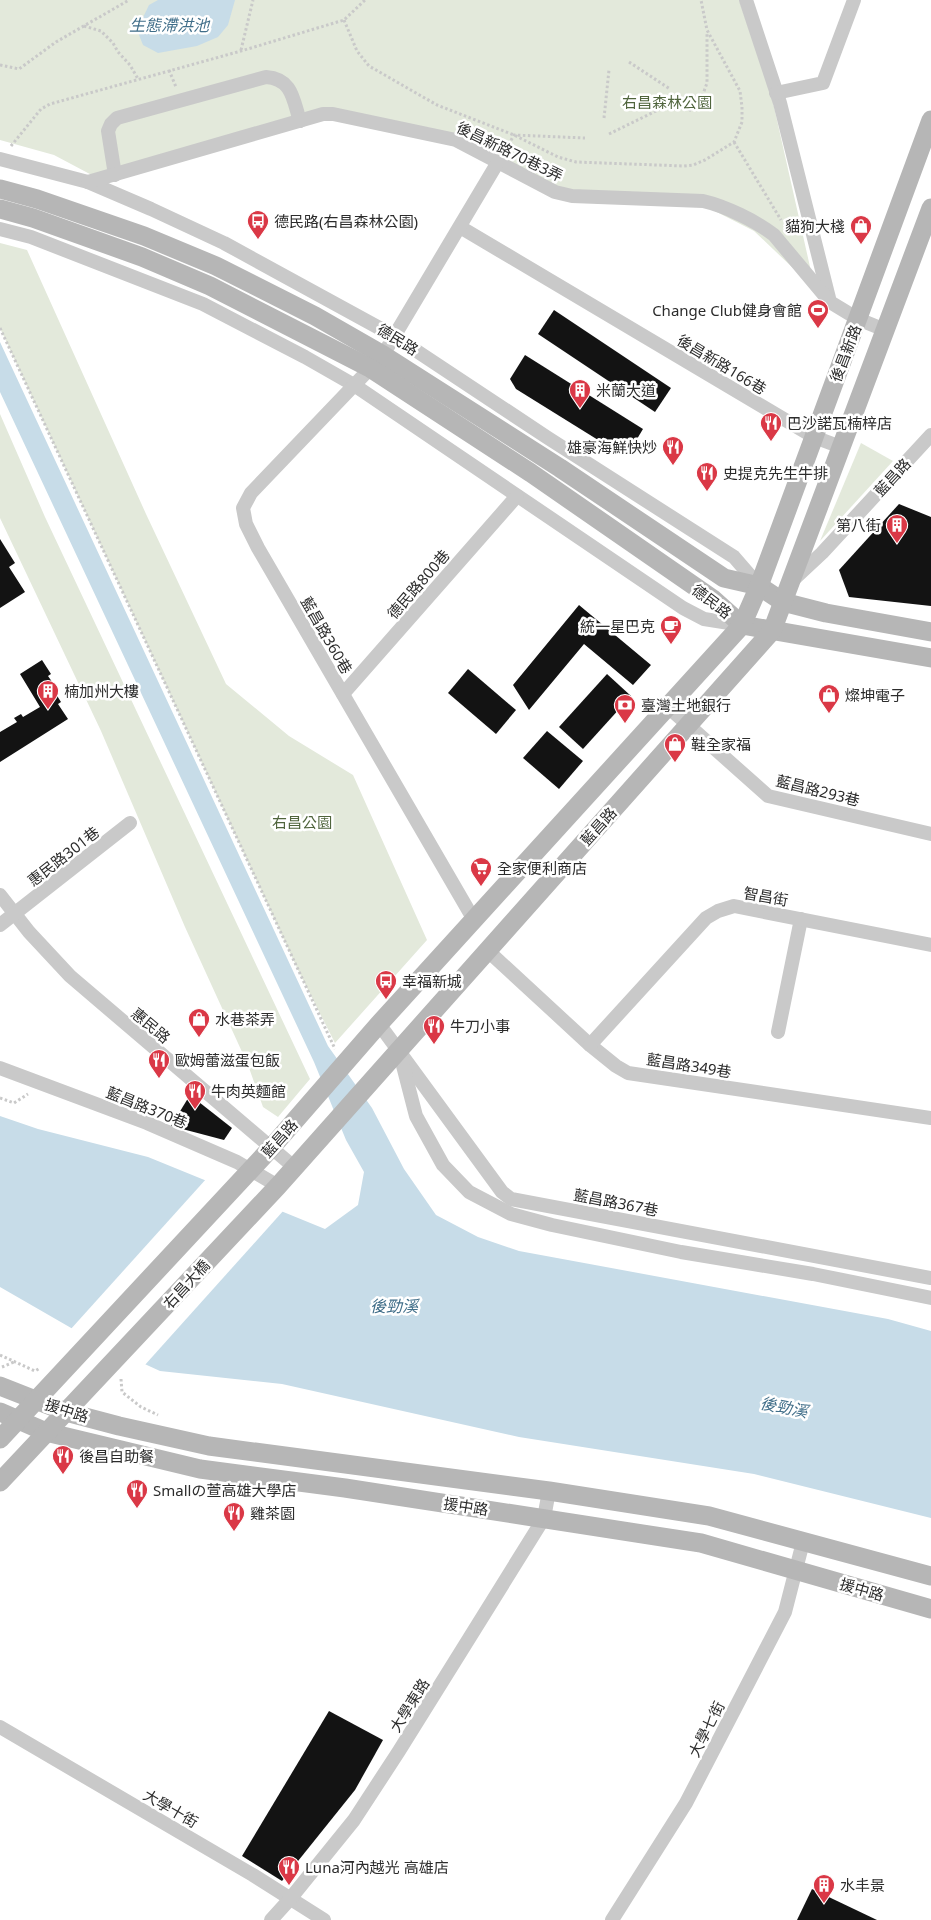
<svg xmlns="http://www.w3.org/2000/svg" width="931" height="1920" font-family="'Noto Sans','Noto Sans TC','Noto Sans JP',sans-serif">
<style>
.green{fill:#e3e9db}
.water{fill:#c7dce8}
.pier{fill:#fff}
.building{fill:#131313}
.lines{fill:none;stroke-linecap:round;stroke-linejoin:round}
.path{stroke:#c9c9c9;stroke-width:3;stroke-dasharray:2.5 2.5;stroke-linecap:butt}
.street{stroke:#c9c9c9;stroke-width:14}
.secondary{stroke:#b6b6b6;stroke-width:19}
.labels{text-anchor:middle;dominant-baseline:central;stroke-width:5;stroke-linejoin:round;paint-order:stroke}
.park-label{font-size:15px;fill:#50653d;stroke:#fff}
.street-label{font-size:15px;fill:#2c2c2c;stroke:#fff}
.poi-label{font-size:15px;fill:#2c2c2c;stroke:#fff;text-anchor:start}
.water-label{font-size:16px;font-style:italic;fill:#406e89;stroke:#fff}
</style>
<rect width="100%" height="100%" fill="#fff"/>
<g class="green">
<path d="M0 0H739L772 98 815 289 754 231 705 206 556 194 431 128 321 114 103 181 54 155 0 140Z"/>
<path d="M0 243 27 250 146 514 226 684 289 736 353 775 427 940 335 1043 299 972 0 328Z"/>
<path d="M0 414 45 517 310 1079 278 1117 263 1107 248 1065 185 927 101 731 0 518Z"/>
<path d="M861 443 893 461 820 541Z"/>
</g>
<g class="water">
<path d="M158 0H235L228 25 218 37 197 46 158 53 143 45 137 30 149 5Z"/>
<path d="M0 342 328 1046 372 1108 404 1169 436 1215 478 1237 519 1251 888 1319 931 1331V1518L754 1474 519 1437 282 1384 160 1371 92 1340 0 1287V1116L38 1129 148 1157 325 1229 358 1205 364 1172 346 1140 314 1062 0 392Z"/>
</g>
<path class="pier" d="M207 1178 284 1210 144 1366 91 1343 70 1330Z"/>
<g class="building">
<path d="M554 310 671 388 655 412 538 334Z"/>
<path d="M525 355 643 429 628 454 619 453 516 389 510 379Z"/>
<path d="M899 504 931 517V606L849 597 839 570Z"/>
<path d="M0 539 15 563 9 567 25 592 0 608Z"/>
<path d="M579 605 651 665 633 685 584 644 529 710 513 685Z"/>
<path d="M42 660 51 674 48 676 57 689 54 691 61 702 58 704 68 719 0 762V732L17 722 14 718 21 714 23 717 40 707 20 674Z"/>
<path d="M468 669 516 710 496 734 448 693Z"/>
<path d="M607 674 631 696 583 749 559 727Z"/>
<path d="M547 731 583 761 559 789 523 758Z"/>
<path d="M190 1095 232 1128 224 1140 171 1126Z"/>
<path d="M329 1711 383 1740 355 1790 282 1881 242 1856Z"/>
<path d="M812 1889 877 1920H797Z"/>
</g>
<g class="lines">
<g class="path">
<path d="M344 20 357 51 369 66 437 105 514 135 558 157 576 162 684 166 693 165 705 160 734 142 742 122V107L740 91 707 30 701 0"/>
<path d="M84 26 101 31 113 43 118 52 130 65 138 79"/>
<path d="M241 50 253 0"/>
<path d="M629 62 670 89"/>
<path d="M0 65 19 69 56 42 129 0"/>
<path d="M169 70 176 87"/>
<path d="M689 111 703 94 707 83V32"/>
<path d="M604 118 609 70"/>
<path d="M609 134 660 109"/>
<path d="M734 142 781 220"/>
<path d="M11 146 41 109 50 104 241 51 344 20 365 0"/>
<path d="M506 149 514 135 585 138"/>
<path d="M0 328 335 1049"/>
<path d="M0 1098 14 1103 28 1094"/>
<path d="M0 1355 35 1371 40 1368"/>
<path d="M2 1367 14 1362"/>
<path d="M121 1379 122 1392 141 1407 158 1415"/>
</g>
<g class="street">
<path d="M746 0 780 103 829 298"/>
<path d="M776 93 823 83 854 0"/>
<path d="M0 159 88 182 151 209 224 243 394 336 548 438 734 557 759 586"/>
<path d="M115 175 108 131 111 124 117 118 266 77C293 79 293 100 300 121"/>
<path d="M88 182 323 114H333L456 140 555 192 572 196 703 201C725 206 756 221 774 235L830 302 858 319 885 330"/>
<path d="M460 227 814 437 841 447"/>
<path d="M0 229 31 237 203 304 305 357 354 385 683 608 704 619 742 625"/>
<path d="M792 581 822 553 931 435"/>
<path d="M343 694 517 496"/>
<path d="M668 707 768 796 931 834"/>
<path d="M0 895 29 932 70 976 294 1167"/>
<path d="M474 920 258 548 246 524 243 508 251 493 383 355 498 162"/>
<path d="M0 925 130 823"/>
<path d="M487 950 590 1045 616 1066 628 1073 931 1118"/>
<path d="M379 1024 502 1192 511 1199 931 1278"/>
<path d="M778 1032 801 919"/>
<path d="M590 1045 706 918 718 911 734 906 931 945"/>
<path d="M401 1058 416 1116 443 1165 469 1192 511 1214 552 1225 681 1252 813 1274 931 1298"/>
<path d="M0 1068 147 1123 237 1162 278 1186"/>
<path d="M0 1727 253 1875 324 1920"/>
<path d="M271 1920 290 1899 354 1820 399 1751 544 1518 549 1491"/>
<path d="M612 1920 686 1803 785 1612 803 1542"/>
</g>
<g class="secondary">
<path d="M0 189 37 199 144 236 216 266 315 316 383 355 560 468 724 578 759 586 783 602 826 613 931 632"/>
<path d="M0 209 33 218 142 257 210 286 370 368 531 473 713 599 742 625 931 658"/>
<path d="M0 1386 66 1412 119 1426 209 1446 549 1491 709 1516 931 1576"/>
<path d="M0 1412 46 1432 200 1469 345 1488 701 1543 931 1609"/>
<path d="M0 1439 271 1148 379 1024 742 625 759 586 931 120"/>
<path d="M0 1482 278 1186 772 631 931 208"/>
</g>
</g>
<defs>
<g id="bus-pin" transform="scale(1.125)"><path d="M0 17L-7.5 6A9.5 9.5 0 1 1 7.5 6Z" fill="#da3846" stroke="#fff"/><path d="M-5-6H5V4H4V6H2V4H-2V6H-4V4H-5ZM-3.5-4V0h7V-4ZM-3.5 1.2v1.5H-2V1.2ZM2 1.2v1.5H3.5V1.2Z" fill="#fff"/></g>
<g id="shop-pin" transform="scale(1.125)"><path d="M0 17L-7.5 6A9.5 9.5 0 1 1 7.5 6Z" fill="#da3846" stroke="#fff"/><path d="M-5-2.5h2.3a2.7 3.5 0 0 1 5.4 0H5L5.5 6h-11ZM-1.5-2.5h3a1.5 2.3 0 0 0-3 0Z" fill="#fff"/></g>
<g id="stadium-pin" transform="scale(1.125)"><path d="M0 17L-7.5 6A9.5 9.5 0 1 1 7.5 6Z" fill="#da3846" stroke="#fff"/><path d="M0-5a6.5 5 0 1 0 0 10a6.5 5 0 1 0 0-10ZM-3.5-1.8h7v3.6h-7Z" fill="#fff"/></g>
<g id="building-pin" transform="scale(1.125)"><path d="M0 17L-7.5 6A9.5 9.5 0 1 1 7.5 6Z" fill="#da3846" stroke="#fff"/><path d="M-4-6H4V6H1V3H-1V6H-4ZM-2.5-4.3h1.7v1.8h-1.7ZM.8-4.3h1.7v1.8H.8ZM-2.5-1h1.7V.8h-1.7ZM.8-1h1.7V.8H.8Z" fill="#fff"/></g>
<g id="restaurant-pin" transform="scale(1.125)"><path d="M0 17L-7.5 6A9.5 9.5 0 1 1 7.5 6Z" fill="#da3846" stroke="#fff"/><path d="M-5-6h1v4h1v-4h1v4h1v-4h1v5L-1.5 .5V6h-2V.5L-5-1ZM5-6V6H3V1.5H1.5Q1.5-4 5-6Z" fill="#fff"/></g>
<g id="cafe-pin" transform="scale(1.125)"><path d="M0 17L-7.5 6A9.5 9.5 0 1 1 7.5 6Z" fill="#da3846" stroke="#fff"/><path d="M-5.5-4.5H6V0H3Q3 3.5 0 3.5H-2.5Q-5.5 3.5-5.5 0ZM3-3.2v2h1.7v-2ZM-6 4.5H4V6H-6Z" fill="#fff"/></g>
<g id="bank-pin" transform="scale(1.125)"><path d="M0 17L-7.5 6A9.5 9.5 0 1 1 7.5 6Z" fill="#da3846" stroke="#fff"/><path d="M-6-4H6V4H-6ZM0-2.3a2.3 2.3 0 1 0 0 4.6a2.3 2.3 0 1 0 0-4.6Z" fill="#fff"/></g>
<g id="supermarket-pin" transform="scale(1.125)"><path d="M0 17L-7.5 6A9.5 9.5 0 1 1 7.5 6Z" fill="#da3846" stroke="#fff"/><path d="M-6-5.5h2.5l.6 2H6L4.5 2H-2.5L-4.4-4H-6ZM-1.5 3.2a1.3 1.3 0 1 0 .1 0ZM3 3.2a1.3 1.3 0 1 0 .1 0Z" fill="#fff"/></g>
</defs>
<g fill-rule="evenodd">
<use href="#bus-pin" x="258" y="221"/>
<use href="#shop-pin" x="861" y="226"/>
<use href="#stadium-pin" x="818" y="310"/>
<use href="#building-pin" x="580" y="390"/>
<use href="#restaurant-pin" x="771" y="423"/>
<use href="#restaurant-pin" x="673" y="447"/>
<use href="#restaurant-pin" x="707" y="473"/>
<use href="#building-pin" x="897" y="525"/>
<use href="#cafe-pin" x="671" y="626"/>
<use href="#building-pin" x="48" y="691"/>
<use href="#shop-pin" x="829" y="695"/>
<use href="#bank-pin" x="625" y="705"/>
<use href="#shop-pin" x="675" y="744"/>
<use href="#supermarket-pin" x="481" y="868"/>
<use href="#bus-pin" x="386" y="981"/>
<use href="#shop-pin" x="199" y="1019"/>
<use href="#restaurant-pin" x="434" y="1026"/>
<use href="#restaurant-pin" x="159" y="1060"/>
<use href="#restaurant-pin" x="195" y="1091"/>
<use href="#restaurant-pin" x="63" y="1456"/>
<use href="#restaurant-pin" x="137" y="1490"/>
<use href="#restaurant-pin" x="234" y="1513"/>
<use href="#restaurant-pin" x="289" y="1867"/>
<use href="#building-pin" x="824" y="1885"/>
</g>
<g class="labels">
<g class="park-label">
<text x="667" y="102">右昌森林公園</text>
<text x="302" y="822">右昌公園</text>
</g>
<g class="street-label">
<text transform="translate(510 151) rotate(26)">後昌新路70巷3弄</text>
<text transform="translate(398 339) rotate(32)">德民路</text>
<text transform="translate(845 353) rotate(-69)">後昌新路</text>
<text transform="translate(722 364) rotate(31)">後昌新路166巷</text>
<text transform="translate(892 477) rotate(-47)">藍昌路</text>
<text transform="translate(418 584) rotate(-49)">德民路800巷</text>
<text transform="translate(712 601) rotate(38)">德民路</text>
<text transform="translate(327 635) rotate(60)">藍昌路360巷</text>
<text transform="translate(818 790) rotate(14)">藍昌路293巷</text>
<text transform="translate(598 826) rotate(-48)">藍昌路</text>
<text transform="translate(63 856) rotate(-38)">惠民路301巷</text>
<text transform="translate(766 896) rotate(10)">智昌街</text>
<text transform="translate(151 1025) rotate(40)">惠民路</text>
<text transform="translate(689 1065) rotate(9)">藍昌路349巷</text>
<text transform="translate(147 1107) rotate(22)">藍昌路370巷</text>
<text transform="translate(279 1138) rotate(-48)">藍昌路</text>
<text transform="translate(616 1202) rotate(11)">藍昌路367巷</text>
<text transform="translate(186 1284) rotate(-47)">右昌大橋</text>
<text transform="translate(67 1410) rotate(18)">援中路</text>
<text transform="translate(466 1506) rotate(9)">援中路</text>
<text transform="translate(862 1589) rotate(16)">援中路</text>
<text transform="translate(409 1705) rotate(-58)">大學東路</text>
<text transform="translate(706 1729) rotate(-63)">大學七街</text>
<text transform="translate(171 1808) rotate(30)">大學十街</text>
</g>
<g class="poi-label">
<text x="274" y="221">德民路(右昌森林公園)</text>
<text x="845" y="226" text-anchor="end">貓狗大棧</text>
<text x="802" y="310" text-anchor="end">Change Club健身會館</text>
<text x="596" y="390">米蘭大道</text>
<text x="787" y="423">巴沙諾瓦楠梓店</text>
<text x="657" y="447" text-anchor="end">雄豪海鮮快炒</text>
<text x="723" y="473">史提克先生牛排</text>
<text x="881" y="525" text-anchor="end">第八街</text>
<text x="655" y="626" text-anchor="end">統一星巴克</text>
<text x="64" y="691">楠加州大樓</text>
<text x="845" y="695">燦坤電子</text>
<text x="641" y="705">臺灣土地銀行</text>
<text x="691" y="744">鞋全家福</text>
<text x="497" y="868">全家便利商店</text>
<text x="402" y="981">幸福新城</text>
<text x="215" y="1019">水巷茶弄</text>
<text x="450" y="1026">牛刀小事</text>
<text x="175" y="1060">歐姆蕾滋蛋包飯</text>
<text x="211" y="1091">牛肉英麵館</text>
<text x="79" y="1456">後昌自助餐</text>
<text x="153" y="1490">Smallの萱高雄大學店</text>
<text x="250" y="1513">雞茶園</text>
<text x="305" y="1867">Luna河內越光 高雄店</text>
<text x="840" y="1885">水丰景</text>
</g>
<g class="water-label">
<text x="169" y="25">生態滯洪池</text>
<text x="394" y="1306">後勁溪</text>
<text transform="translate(784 1407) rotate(11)">後勁溪</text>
</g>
</g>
</svg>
